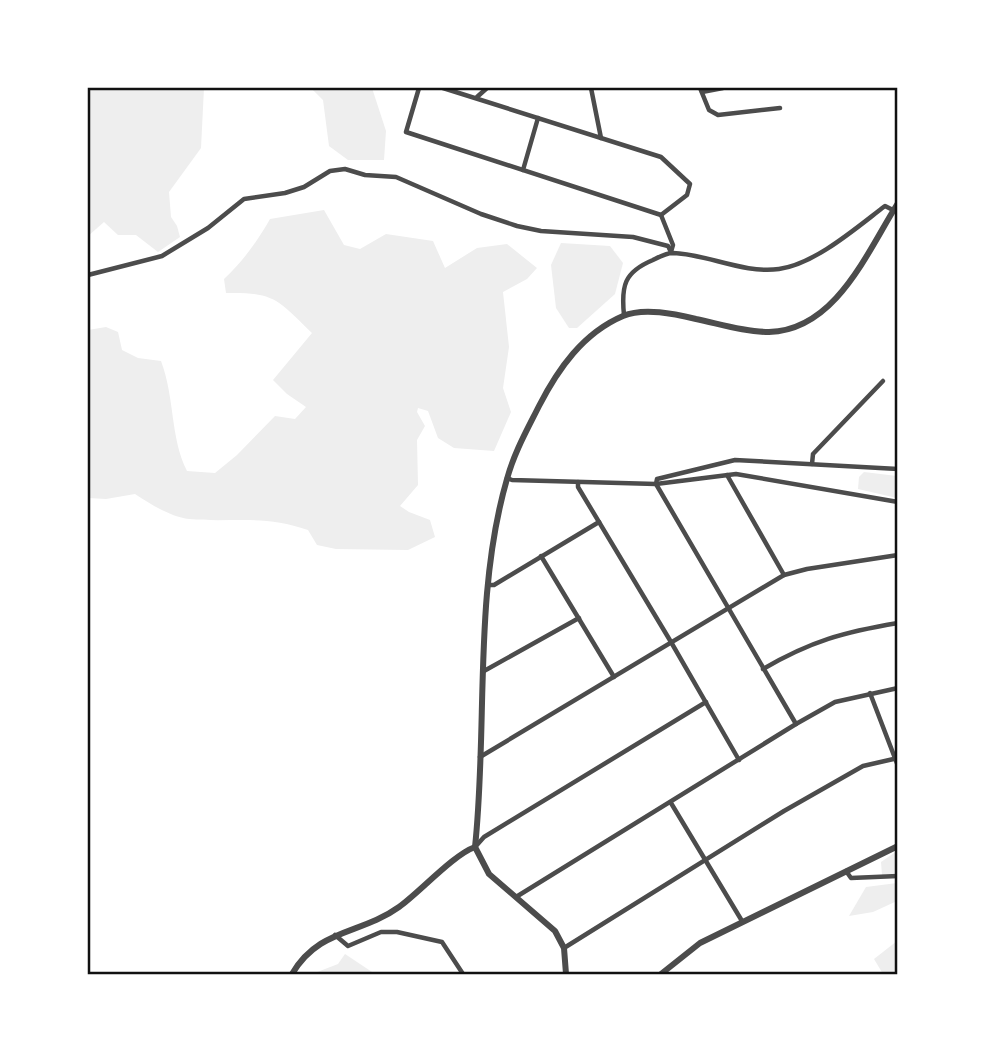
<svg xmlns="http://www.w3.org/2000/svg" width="985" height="1062" font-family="Lora,serif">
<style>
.green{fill:#eee}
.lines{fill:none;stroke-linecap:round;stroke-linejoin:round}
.minor{stroke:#4c4c4c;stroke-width:4.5}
.tertiary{stroke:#4c4c4c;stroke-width:6}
.neatline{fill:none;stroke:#111;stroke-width:2.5}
</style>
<rect width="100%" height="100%" fill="#fff"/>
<g class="green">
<path d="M88 88H204L201 148 169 192 171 217 177 226 180 237 158 252 136 235H118L104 222 88 236Z"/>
<path d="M311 88H372L386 131 384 160H348L329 146 323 100Z"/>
<path d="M324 210 344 245 360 249 386 234 433 241 445 268 477 248 507 244 537 268 527 279 503 292 509 347 503 388 511 412 494 451 454 448 438 438 428 411 418 408 417 412 425 426 417 440 418 485 400 506 409 512 430 520 435 537 408 550 336 549 317 545 308 530C264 514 232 523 189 519 171 517 150 504 135 494L106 499 88 498V330L106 327 118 332 122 350 138 358 161 361C175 398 170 437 187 471L215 473 237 455 275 416 295 419 306 407 287 394 273 380 312 333C278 300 275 292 226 293L224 279C243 261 257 242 270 219Z"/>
<path d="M561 243 610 246 623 263 615 294 577 328H569L556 308 551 265Z"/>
<path d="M864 472 897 476V498L858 489 859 477Z"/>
<path d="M897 851V874L882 875 881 862Z"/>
<path d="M897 883V901L873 912 849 916 866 887Z"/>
<path d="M897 941V974H883L874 959Z"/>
<path d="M345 954 375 974H312L338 964Z"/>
</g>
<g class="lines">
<g class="minor">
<path d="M419 88 406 132 661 215 673 245 671 252"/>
<path d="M443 88 661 157 690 184 687 195 661 215"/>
<path d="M591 88 601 138"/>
<path d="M700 88 709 110 718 115 780 108"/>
<path d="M702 92 723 88"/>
<path d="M477 97 487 88"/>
<path d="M523 170 538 118"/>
<path d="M88 275 162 256 208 228 244 199 285 193 304 187 330 171 345 169 365 175 396 177 481 214 517 226 541 231 633 237 668 246 671 252"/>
<path d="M624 315C621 286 624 272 653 260 659 257 666 253 673 253 707 254 744 274 779 269 815 264 856 228 885 206L893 210"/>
<path d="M812 464 813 454 883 381"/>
<path d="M727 475 784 575"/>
<path d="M507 478 512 480 656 484 736 474 898 502"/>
<path d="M578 482V487L671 642 739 760"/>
<path d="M541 556 614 677"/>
<path d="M488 585H494L599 522"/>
<path d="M763 669C811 641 844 632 898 623"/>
<path d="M484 671 579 618"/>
<path d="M870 693 898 766"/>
<path d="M796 724 656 484 657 479 735 460 898 469"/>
<path d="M480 757 784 575 807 569 898 555"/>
<path d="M671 803 742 921"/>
<path d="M476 846 484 837 706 702"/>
<path d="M846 871 851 878 898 876"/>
<path d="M516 897 796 724 835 702 898 688"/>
<path d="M335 935 348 946 381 932H397L442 942 463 974"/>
<path d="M564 948 784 811 863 766 898 758"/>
</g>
<g class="tertiary">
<path d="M292 974C319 928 360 935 399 907 420 892 453 855 475 847"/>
<path d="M566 974 564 948 555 931 489 874 475 847C488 726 473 596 507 479 514 453 527 430 539 406 558 369 583 333 623 316 644 307 675 314 696 319 720 324 745 332 769 332 836 330 867 252 898 203"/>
<path d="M661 974 700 943 898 846"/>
</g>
</g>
<rect width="985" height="1062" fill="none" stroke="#ffffff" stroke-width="178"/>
<rect x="89" y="89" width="807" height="884" class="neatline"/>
</svg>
